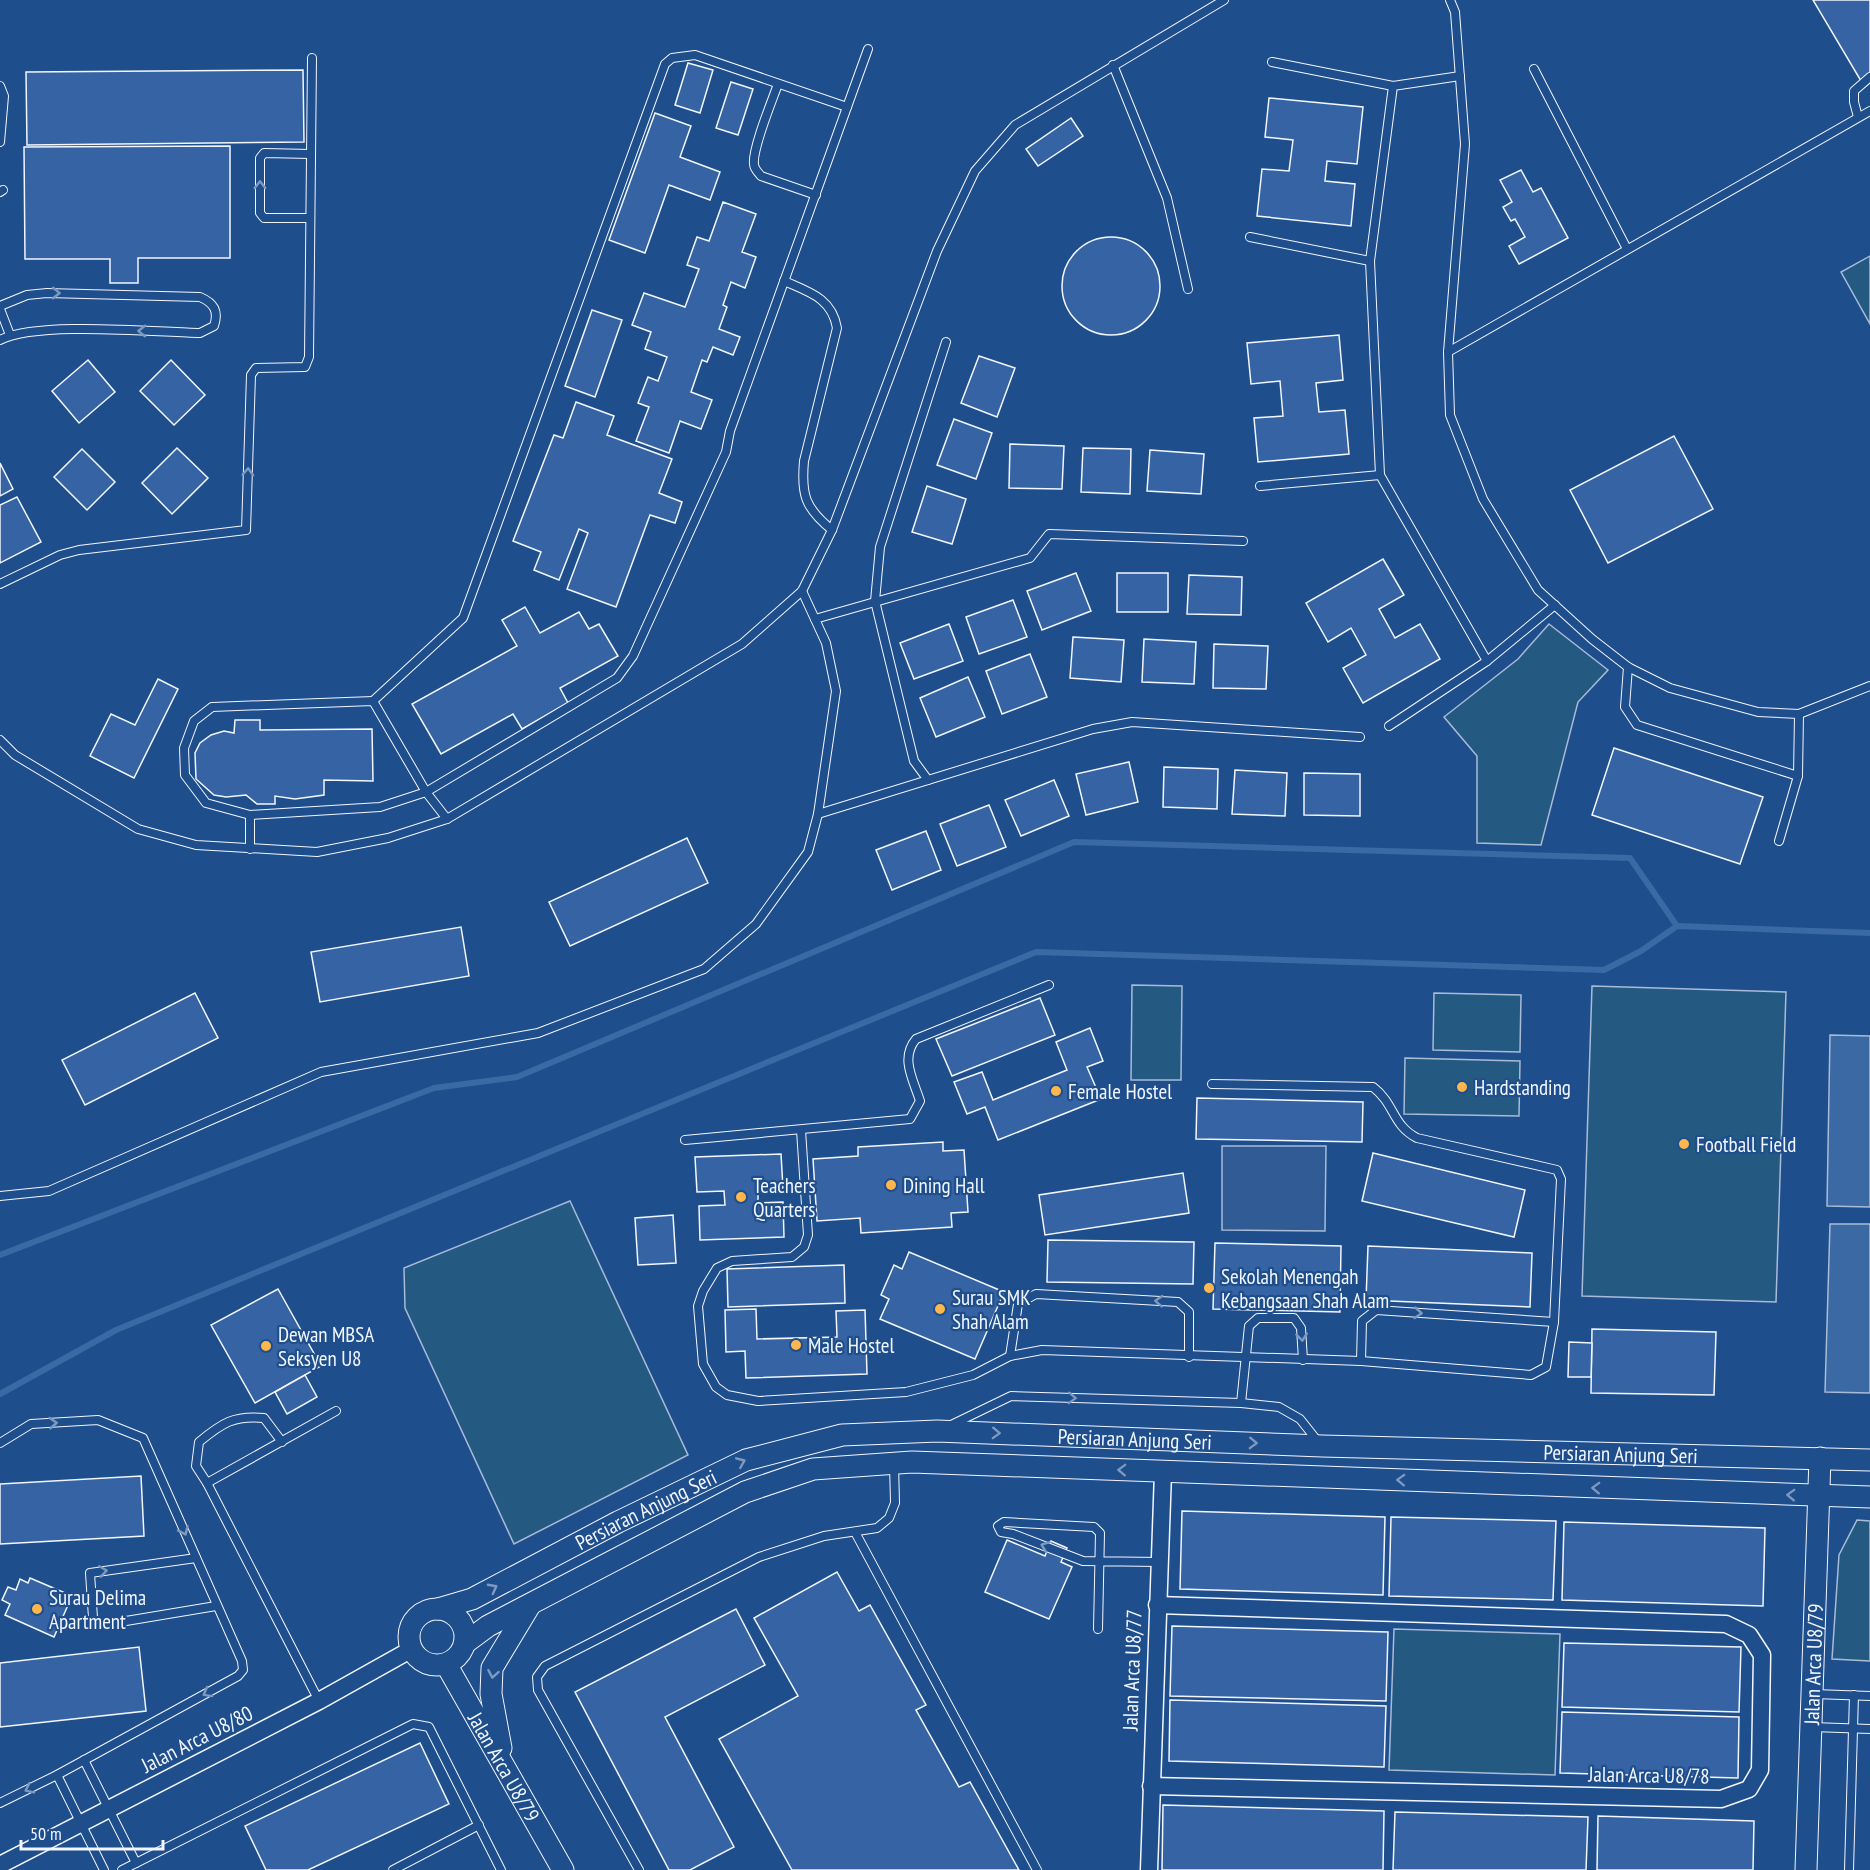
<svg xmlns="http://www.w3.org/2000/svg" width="1870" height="1870" font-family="'PT Sans Narrow',sans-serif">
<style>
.green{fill:#245a82;stroke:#a8bbd7;stroke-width:1.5}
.parking{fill:#305b95;stroke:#a8bbd7;stroke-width:1.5}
.water{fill:#3b69a3;stroke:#a8bbd7;stroke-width:1.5}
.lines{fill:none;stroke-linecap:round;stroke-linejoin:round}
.stream{stroke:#3b69a3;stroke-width:6}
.building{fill:#3563a3;stroke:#f2f6ff;stroke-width:1.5}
.service-casing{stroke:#f2f6ff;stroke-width:10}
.minor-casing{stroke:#f2f6ff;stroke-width:19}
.tertiary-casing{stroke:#f2f6ff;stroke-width:23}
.service{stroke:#1f4e8c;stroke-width:8}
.minor{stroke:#1f4e8c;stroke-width:16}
.tertiary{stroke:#1f4e8c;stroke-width:21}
.oneway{stroke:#7e9ac0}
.poi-dot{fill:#ffb74d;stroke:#1f4e8c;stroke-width:2}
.labels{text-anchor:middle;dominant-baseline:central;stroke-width:4.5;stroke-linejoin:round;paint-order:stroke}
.poi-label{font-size:21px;fill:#f2f6ff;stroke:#1f4e8c;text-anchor:start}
.street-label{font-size:21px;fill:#f2f6ff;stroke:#1f4e8c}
</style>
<rect width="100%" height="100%" fill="#1f4e8c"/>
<g class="green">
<path d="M1870 256V324L1841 272Z"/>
<path d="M1549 624 1608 670 1578 702 1541 845 1477 843V756L1444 717 1518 659Z"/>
<path d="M1132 985 1182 986 1181 1080H1131Z"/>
<path d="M1592 986 1786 992 1776 1302 1582 1296Z"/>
<path d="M1434 993 1521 995 1520 1052 1433 1050Z"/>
<path d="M1405 1058 1520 1061 1519 1116 1404 1114Z"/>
<path d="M570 1201 688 1455 514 1544 405 1308 404 1268Z"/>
<path d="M1857 1520 1870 1521V1661L1832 1659 1839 1555Z"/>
<path d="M1394 1629 1560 1634 1555 1775 1389 1770Z"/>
</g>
<path class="parking" d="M1222 1146H1326L1325 1231 1222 1230Z"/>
<g class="water">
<path d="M1830 1035 1870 1036V1207L1827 1206Z"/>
<path d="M1830 1224H1870V1393L1825 1392Z"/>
</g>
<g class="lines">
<g class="stream">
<path d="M0 1255 434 1088 517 1077 1074 842 1630 858 1677 926"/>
<path d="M0 1394 116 1330 1036 952 1604 970 1641 951 1677 926 1870 933"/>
</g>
</g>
<g class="building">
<path d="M1813 0H1870V83L1864 86Z"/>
<path d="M688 63 713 70 700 113 675 105Z"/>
<path d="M303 70 304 142 27 145 26 72Z"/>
<path d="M731 82 753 89 738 135 716 128Z"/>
<path d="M1269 98 1363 107 1357 164 1327 161 1325 181 1355 184 1351 226 1257 216 1262 169 1289 171 1293 140 1265 137Z"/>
<path d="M655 113 691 126 680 157 720 172 710 200 669 185 645 253 609 240Z"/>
<path d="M1071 118 1083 136 1038 166 1026 149Z"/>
<path d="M230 146V258H138V283H110V259H25L24 147Z"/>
<path d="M1521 170 1533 192 1541 188 1568 238 1519 264 1509 246 1525 237 1515 219 1511 221 1503 207 1512 202 1500 180Z"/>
<path d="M723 202 756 214 742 252 756 257 745 288 731 282 723 305 727 307 719 329 740 337 733 355 713 347 707 362 702 360 691 392 712 400 701 429 680 421 669 453 636 441 649 407 638 403 648 377 658 381 667 357 645 349 651 332 632 325 644 293 685 307 699 269 687 265 697 237 709 241Z"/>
<circle cx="1111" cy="286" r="49"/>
<path d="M592 310 622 320 595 397 565 386Z"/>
<path d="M1339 335 1343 380 1316 383 1319 412 1345 410 1349 454 1258 462 1254 418 1283 416 1280 381 1251 384 1247 343Z"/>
<path d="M979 356 1015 368 997 417 961 403Z"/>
<path d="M88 360 115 392 79 423 52 391Z"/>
<path d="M171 360 205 395 174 425 140 391Z"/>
<path d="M576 402 614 416 607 435 672 459 659 493 682 502 675 523 650 515 616 607 567 589 588 533 579 529 559 580 534 570 541 552 513 541 554 435 563 438Z"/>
<path d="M954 419 992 433 976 479 937 465Z"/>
<path d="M1674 436 1713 509 1608 563 1570 490Z"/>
<path d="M1010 444 1064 446 1062 489 1009 488Z"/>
<path d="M177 448 208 478 172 514 142 483Z"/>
<path d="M1083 448 1131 449 1130 494 1081 492Z"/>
<path d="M82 449 115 482 87 510 54 477Z"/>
<path d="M1150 450 1204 454 1201 494 1147 491Z"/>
<path d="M0 463 13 489 0 496Z"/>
<path d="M927 486 966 499 952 544 912 532Z"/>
<path d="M17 497 41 542 0 563V505Z"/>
<path d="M1383 559 1404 595 1379 609 1395 638 1420 624 1440 659 1363 703 1343 668 1366 655 1351 628 1328 642 1306 603Z"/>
<path d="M1076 573 1091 611 1042 630 1027 591Z"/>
<rect x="1117" y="573" width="51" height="39"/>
<path d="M1189 575 1242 577 1241 615 1187 614Z"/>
<path d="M1013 600 1027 637 979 654 966 617Z"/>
<path d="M525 607 540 633 579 612 589 629 599 624 618 656 560 688 568 703 522 729 513 714 441 754 412 704 517 646 502 620Z"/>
<path d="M949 624 963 661 914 679 900 643Z"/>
<path d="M1073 637 1124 640 1121 682 1070 678Z"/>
<path d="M1144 639 1196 642 1194 684 1142 682Z"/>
<path d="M1214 644 1268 646 1266 689 1213 688Z"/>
<path d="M1030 654 1047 697 1002 714 986 671Z"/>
<path d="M968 677 985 717 936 737 920 698Z"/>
<path d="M158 679 178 689 134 778 90 756 111 714 135 725Z"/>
<path d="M235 720H260V730L372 729 373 781 324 780V795L295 799 275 796V804H257L246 795 226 797 214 795 196 779 195 753 200 743 211 735 224 731 234 733Z"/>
<path d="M1614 748 1763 797 1740 864 1592 815Z"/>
<path d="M1129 762 1138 802 1086 815 1076 774Z"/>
<path d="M1164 767 1218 769 1217 809 1163 807Z"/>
<path d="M1235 770 1287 773 1285 816 1232 814Z"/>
<path d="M1304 773 1360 774V816L1304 815Z"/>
<path d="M1054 780 1069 816 1021 836 1005 800Z"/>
<path d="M989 805 1006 847 957 866 940 824Z"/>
<path d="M926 831 941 870 892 890 876 850Z"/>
<path d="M687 838 708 883 570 946 549 902Z"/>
<path d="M461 927 469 976 320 1002 311 952Z"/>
<path d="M195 993 218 1038 85 1105 62 1060Z"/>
<path d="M1040 998 1055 1035 952 1076 936 1039Z"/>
<path d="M1090 1028 1103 1061 1087 1067 1101 1099 998 1140 985 1107 967 1114 954 1082 982 1072 993 1100 1067 1070 1056 1042Z"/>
<path d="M1197 1098 1363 1102 1362 1142 1196 1139Z"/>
<path d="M943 1142V1151L964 1150 968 1212 951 1213 952 1227 861 1233 860 1218 817 1221 813 1159 858 1156V1147Z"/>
<path d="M1373 1153 1525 1190 1514 1237 1362 1201Z"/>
<path d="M781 1154 783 1188 758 1189V1203L783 1202 784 1237 700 1240 699 1206 725 1205 724 1191 697 1192 695 1157Z"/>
<path d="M1183 1173 1189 1213 1045 1235 1039 1195Z"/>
<path d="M673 1215 676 1263 638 1265 635 1218Z"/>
<path d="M1048 1240 1194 1242 1193 1284 1047 1282Z"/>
<path d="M1215 1243 1341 1246 1340 1312 1213 1309Z"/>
<path d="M1368 1246 1532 1253 1530 1307 1366 1300Z"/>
<path d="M909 1252 1004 1292 975 1359 880 1319 889 1299 881 1295 894 1265 902 1269Z"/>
<path d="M844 1265 845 1303 728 1307 727 1269Z"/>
<path d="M278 1289 321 1366 255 1403 211 1325Z"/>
<path d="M756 1309 757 1339 837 1337 836 1311 865 1310 867 1374 746 1378 745 1351 726 1352 725 1310Z"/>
<path d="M1592 1329 1716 1332 1714 1395 1591 1393Z"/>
<path d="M1569 1342 1592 1343 1591 1377H1568Z"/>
<path d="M305 1375 317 1397 287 1414 275 1392Z"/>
<path d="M141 1476 144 1536 0 1544V1484Z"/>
<path d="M1182 1511 1385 1517 1383 1595 1180 1589Z"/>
<path d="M1391 1517 1556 1521 1553 1600 1389 1596Z"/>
<path d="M1564 1522 1765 1528 1763 1606 1562 1600Z"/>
<path d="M1007 1540 1045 1556 1051 1541 1067 1548 1061 1562 1072 1567 1049 1619 985 1592Z"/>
<path d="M837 1572 859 1611 870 1605 926 1705 916 1710 959 1787 970 1782 1019 1870H792L719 1739 798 1696 754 1618Z"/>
<path d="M30 1578 72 1596 54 1637 5 1615 10 1604 2 1600 8 1587 16 1590 20 1579 28 1583Z"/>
<path d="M736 1609 765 1665 665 1717 734 1847 690 1870H669L575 1692Z"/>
<path d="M1172 1626 1388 1632 1386 1701 1170 1696Z"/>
<path d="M1564 1643 1741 1647 1739 1712 1562 1707Z"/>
<path d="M139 1647 146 1711 0 1727V1663Z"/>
<path d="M1170 1700 1386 1706 1384 1767 1169 1761Z"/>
<path d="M1562 1712 1739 1717 1738 1778 1560 1773Z"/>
<path d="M420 1743 449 1804 308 1870H266L245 1826Z"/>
<path d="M1163 1805 1384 1811 1383 1870H1162Z"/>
<path d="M1395 1812 1588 1817 1586 1870H1393Z"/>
<path d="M1598 1816 1754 1821 1753 1870H1597Z"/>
</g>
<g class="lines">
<g class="service-casing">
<g id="service">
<path d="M1450 0 1455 12 1465 144 1448 352 1450 415 1483 499 1538 590 1592 639 1628 667 1670 688 1758 712 1799 714 1870 686"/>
<path d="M1272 62 1393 86"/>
<path d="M1113 65 1167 198 1188 289"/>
<path d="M1534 69 1627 249"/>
<path d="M1460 76 1393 86 1370 261 1380 475 1487 661 1555 605"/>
<path d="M778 84C772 101 752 149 754 164 754 169 758 172 761 176L816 195"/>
<path d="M0 86 4 96 0 142"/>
<path d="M1858 117 1854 102V91L1870 77"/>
<path d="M0 192 3 190"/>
<path d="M310 218H264L260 213V158L264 153 311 154"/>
<path d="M1250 237 1370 261"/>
<path d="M784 281C809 292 832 298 837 328L804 461C801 495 805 508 832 530"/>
<path d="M0 306 27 295 47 293 200 297C214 303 219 311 214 326L200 333C154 332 37 321 0 340"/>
<path d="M0 309 10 335"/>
<path d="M1448 352 1870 111"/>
<path d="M1260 486 1380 475"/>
<path d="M0 584 60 555 79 550 246 530 251 375 256 368 305 367 309 357 312 58"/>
<path d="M815 619 1030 558 1049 534 1243 541"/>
<path d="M1628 667 1625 707 1637 725 1798 776"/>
<path d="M373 701 463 618 665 64 672 58 695 55 847 107"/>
<path d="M1389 726 1487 661"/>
<path d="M0 740 15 755 138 829 196 845 317 852 388 838 447 819 742 644 802 591 832 530 937 251 975 171 1015 125 1224 0"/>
<path d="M928 780 914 761 875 601 880 547 946 342"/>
<path d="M818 814 1093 729 1132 722 1360 737"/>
<path d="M447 819 426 792 373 701 212 707 194 721 184 748 185 775 206 803 250 815 380 807 426 792 617 678 633 656 726 452 730 431 868 49"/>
<path d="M1779 841 1798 776 1799 714"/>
<path d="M250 849V815"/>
<path d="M801 1130 808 1235 804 1247 792 1257 732 1261 717 1268 703 1291 698 1306 703 1364 716 1387 727 1395 758 1401 906 1392 973 1375 1010 1356 1042 1350 1361 1361 1531 1375 1546 1367 1554 1322 1561 1179 1557 1170 1417 1138C1392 1125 1395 1104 1373 1087L1212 1084"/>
<path d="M685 1140 910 1119 920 1101C913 1079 900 1058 916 1039L1049 985"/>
<path d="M0 1196 49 1191 321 1072 538 1033 704 969 756 924 808 852 818 814 836 691 826 643 802 591"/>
<path d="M1010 1356 1018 1304 1036 1294 1178 1302 1189 1312V1357"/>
<path d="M1361 1361 1362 1321 1376 1310 1554 1322"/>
<path d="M1241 1403 1249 1326 1258 1318H1294L1301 1328 1303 1360"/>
<path d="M949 1426 1011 1396 1241 1403 1279 1407 1300 1419 1319 1443"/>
<path d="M0 1443 31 1424 98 1420 143 1438 242 1661 243 1670 238 1676 57 1775 0 1803"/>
<path d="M207 1483 196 1466 199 1442C222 1423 234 1415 264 1418L282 1442"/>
<path d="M855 1532 1037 1870"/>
<path d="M196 1558 90 1573 93 1618 102 1625 216 1606"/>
<path d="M1098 1629 1100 1533 1094 1527 1004 1522 998 1526 1001 1532 1013 1534 1083 1561 1159 1562"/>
<path d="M1814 1694 1870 1696"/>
<path d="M319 1701 207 1483 336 1411"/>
<path d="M1812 1727 1870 1729"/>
<path d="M84 1760 136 1863"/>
<path d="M57 1775 104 1870"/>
<path d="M122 1870 413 1724 429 1727 501 1870"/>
<path d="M393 1870 479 1825"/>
<path d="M639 1870 538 1690 537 1677 545 1666 759 1557 824 1536 877 1528 889 1518 895 1503 894 1464"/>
<path d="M1849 1870 1854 1695"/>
</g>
</g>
<g class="minor-casing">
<g id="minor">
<path d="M1151 1786 1721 1799 1749 1789 1760 1770 1762 1655 1749 1635 1726 1624 1157 1605"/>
<path d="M0 1865 319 1701 412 1649"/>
<path d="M1149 1870 1163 1472"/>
</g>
</g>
<g class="tertiary-casing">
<g id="tertiary">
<path id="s1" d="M438 1609 472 1599 618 1522 746 1460 842 1435 937 1431 1322 1446 1870 1460"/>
<circle cx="437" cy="1637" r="28"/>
<path d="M465 1643 488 1626 745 1492 813 1469 912 1462 1870 1497"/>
<path id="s2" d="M446 1664 563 1870"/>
<path d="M501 1748 491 1694 492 1668 530 1605"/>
<path id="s3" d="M1806 1870 1820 1458"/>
</g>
</g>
<use href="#service" class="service"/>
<use href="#minor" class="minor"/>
<use href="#tertiary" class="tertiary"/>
</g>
<defs><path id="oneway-chevron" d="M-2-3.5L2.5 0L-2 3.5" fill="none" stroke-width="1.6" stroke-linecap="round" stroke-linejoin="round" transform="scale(1.5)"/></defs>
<g class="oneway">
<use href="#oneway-chevron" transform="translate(260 185) rotate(-90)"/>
<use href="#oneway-chevron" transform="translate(56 293) rotate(1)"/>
<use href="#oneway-chevron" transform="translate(142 331) rotate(-179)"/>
<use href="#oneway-chevron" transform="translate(248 472) rotate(-88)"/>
<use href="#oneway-chevron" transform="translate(1159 1301) rotate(-177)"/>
<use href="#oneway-chevron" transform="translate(1418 1313) rotate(4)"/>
<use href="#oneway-chevron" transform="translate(1302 1337) rotate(84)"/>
<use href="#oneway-chevron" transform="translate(1072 1398) rotate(2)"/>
<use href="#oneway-chevron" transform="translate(53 1423) rotate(-4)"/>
<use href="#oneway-chevron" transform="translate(996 1433) rotate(2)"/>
<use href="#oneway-chevron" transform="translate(1253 1443) rotate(2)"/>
<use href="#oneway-chevron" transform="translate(741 1462) rotate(-23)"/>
<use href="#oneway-chevron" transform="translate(1122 1470) rotate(-178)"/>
<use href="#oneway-chevron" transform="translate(1401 1480) rotate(-178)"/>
<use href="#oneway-chevron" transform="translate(1596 1488) rotate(-178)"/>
<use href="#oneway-chevron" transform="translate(1791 1495) rotate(-178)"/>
<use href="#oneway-chevron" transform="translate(184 1531) rotate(66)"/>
<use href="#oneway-chevron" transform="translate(1045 1546) rotate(-159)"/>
<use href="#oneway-chevron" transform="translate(103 1571) rotate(-8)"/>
<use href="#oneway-chevron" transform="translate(493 1588) rotate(-28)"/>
<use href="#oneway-chevron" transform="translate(493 1674) rotate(100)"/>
<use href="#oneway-chevron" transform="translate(207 1693) rotate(151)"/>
<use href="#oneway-chevron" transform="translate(29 1789) rotate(154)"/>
</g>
<g class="poi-dot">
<circle cx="1462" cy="1087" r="6"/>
<circle cx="1056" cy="1091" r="6"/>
<circle cx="1684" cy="1144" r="6"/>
<circle cx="891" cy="1185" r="6"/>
<circle cx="741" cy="1197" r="6"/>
<circle cx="1209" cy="1288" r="6"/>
<circle cx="940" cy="1309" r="6"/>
<circle cx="796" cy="1345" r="6"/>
<circle cx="266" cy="1346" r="6"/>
<circle cx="37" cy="1609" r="6"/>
</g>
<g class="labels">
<g class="poi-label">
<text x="1474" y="1087">Hardstanding</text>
<text x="1068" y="1091">Female Hostel</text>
<text x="1696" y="1144">Football Field</text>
<text x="753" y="1185">Teachers<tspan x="753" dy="24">Quarters</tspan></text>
<text x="903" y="1185">Dining Hall</text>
<text x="1221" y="1276">Sekolah Menengah<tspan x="1221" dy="24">Kebangsaan Shah Alam</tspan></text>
<text x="952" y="1297">Surau SMK<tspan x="952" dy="24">Shah Alam</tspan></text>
<text x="278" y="1334">Dewan MBSA<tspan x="278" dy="24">Seksyen U8</tspan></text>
<text x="808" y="1345">Male Hostel</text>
<text x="49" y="1597">Surau Delima<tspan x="49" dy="24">Apartment</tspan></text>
</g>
<g class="street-label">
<text stroke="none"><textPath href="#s1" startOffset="735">Persiaran Anjung Seri</textPath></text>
<text stroke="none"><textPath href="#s1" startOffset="1221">Persiaran Anjung Seri</textPath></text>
<text stroke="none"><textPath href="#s1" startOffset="231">Persiaran Anjung Seri</textPath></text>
<text stroke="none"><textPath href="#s3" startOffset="206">Jalan Arca U8/79</textPath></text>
<text transform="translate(1132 1670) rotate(-88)">Jalan Arca U8/77</text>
<text transform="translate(197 1739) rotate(-27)">Jalan Arca U8/80</text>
<text stroke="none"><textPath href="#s2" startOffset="118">Jalan Arca U8/79</textPath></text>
<text transform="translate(1649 1775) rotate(1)">Jalan Arca U8/78</text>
</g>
</g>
<path d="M21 1840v9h142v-9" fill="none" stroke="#f2f6ff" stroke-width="3"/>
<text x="30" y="1840" font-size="18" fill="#f2f6ff" stroke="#1f4e8c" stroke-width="4.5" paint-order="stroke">50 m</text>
</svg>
